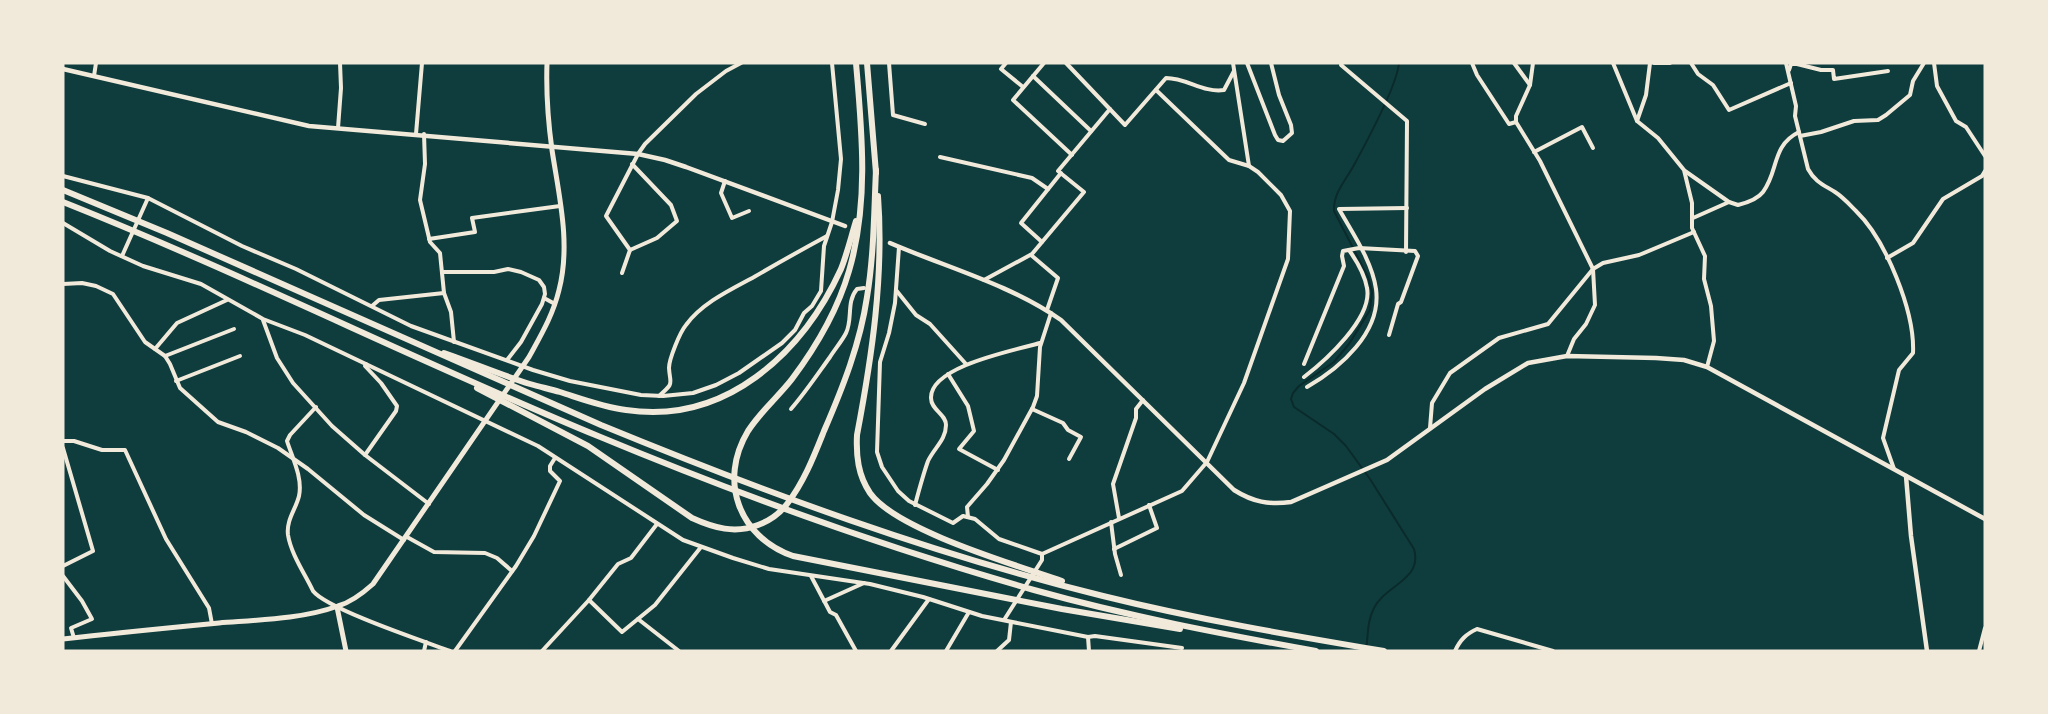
<svg xmlns="http://www.w3.org/2000/svg" width="2048" height="714" font-family="'Archivo Narrow',sans-serif">
<style>
.lines{fill:none;stroke-linecap:round;stroke-linejoin:round}
.stream{stroke:#0a2a2b;stroke-width:2}
.minor{stroke:#f1e9da;stroke-width:4}
.tertiary{stroke:#f1e9da;stroke-width:4.5}
.secondary{stroke:#f1e9da;stroke-width:5}
.primary{stroke:#f1e9da;stroke-width:5}
.motorway{stroke:#f1e9da;stroke-width:6}
</style>
<rect width="100%" height="100%" fill="#0f3d3e"/>
<g class="lines">
<path class="stream" d="M1366 651C1368 637 1367 621 1374 608 1385 585 1423 580 1414 549L1370 479 1346 446 1334 434 1294 407 1291 399 1293 393 1299 386 1334 362 1349 344 1370 310 1372 292 1368 277 1334 211C1333 193 1346 180 1354 165 1366 143 1397 85 1399 63"/>
<g class="minor">
<path d="M889 63 893 115 925 124"/>
<path d="M1006 63 1001 69 1023 87"/>
<path d="M1044 63 1013 100 1072 155"/>
<path d="M1066 63 1125 125 1166 78C1187 78 1203 93 1224 90L1234 71"/>
<path d="M1233 63 1249 166"/>
<path d="M1247 63 1275 135 1278 140 1283 141 1292 133 1291 125 1279 95 1271 63"/>
<path d="M1342 63 1341 65 1407 121 1406 252"/>
<path d="M1472 63 1477 75 1509 124 1516 122"/>
<path d="M1514 63 1530 85"/>
<path d="M1533 63 1530 85 1516 116V122L1540 161 1593 269 1595 305 1586 324 1574 339 1567 356"/>
<path d="M1613 63 1637 121 1658 138 1684 170 1692 203V228L1705 256 1704 279 1711 306 1714 341 1707 367"/>
<path d="M1654 63H1670"/>
<path d="M1691 63 1698 74 1713 85 1729 110 1791 83"/>
<path d="M1786 63 1796 106 1795 116 1808 169C1815 182 1824 185 1835 192 1843 197 1850 205 1856 211 1886 240 1915 312 1913 353L1899 370 1883 438 1894 469"/>
<path d="M1934 63 1937 86 1956 121 1966 127 1985 156"/>
<path d="M1789 70 1791 64H1797L1821 70H1833L1834 79 1888 71"/>
<path d="M94 76 96 63"/>
<path d="M1033 76 1091 131"/>
<path d="M1637 121 1646 95 1650 63"/>
<path d="M338 128 341 88 340 63"/>
<path d="M416 134 422 63"/>
<path d="M424 134 425 164 420 200 430 242 440 253 444 293 451 312 454 342"/>
<path d="M1800 136 1821 132 1854 121 1878 120 1886 115 1910 95 1913 81 1924 63"/>
<path d="M1534 152 1582 127 1593 148"/>
<path d="M940 157 1032 178 1048 189"/>
<path d="M1685 171 1729 202"/>
<path d="M63 176 148 198 242 246 296 269 411 326 533 370 570 381 641 395 663 396 693 393 716 385 739 373 782 343 795 330 804 313 812 306 821 291 824 246 832 222 838 190 841 159 832 63"/>
<path d="M725 181 721 193 732 218 749 211"/>
<path d="M1693 218 1729 202 1738 205C1746 203 1757 200 1763 192 1779 171 1771 146 1799 132"/>
<path d="M63 223 110 251 143 266 201 284 263 319 305 335 538 446 683 540 733 558 769 569 870 584 923 597 982 616 1088 637 1095 636 1182 648"/>
<path d="M429 239 475 232 472 218 560 206"/>
<path d="M1042 242 1021 223 1061 173"/>
<path d="M899 247 895 303 889 333 880 362 877 452 882 467 898 491 909 501 953 523 963 516 975 519 999 539 1042 554"/>
<path d="M630 250 657 238 677 221 671 205 632 164"/>
<path d="M1031 255 1058 278 1047 310"/>
<path d="M122 256 148 198"/>
<path d="M1887 258 1913 243 1943 199 1982 176 1985 171"/>
<path d="M442 272H494L508 269 521 272 539 280 544 287 545 294 542 304 521 342 507 360"/>
<path d="M622 273 630 250 606 216 638 154 645 144 696 94 726 71 741 63"/>
<path d="M984 280 1032 254 1084 192 1058 171 1110 109"/>
<path d="M63 284 82 283 96 286 113 294 145 342 165 356 170 364 180 388 218 422 246 432 278 448 308 469 364 515 404 540"/>
<path d="M896 290 916 315 930 324 966 364"/>
<path d="M544 298 555 304"/>
<path d="M372 306 379 300 444 293"/>
<path d="M263 320 277 358 293 383 332 426 365 455 429 504"/>
<path d="M155 349 177 323 227 300"/>
<path d="M165 356 234 329"/>
<path d="M1304 364 1344 266 1342 256 1343 251 1359 248 1415 251 1418 256 1401 302 1398 304 1389 335"/>
<path d="M948 374 968 406 974 431 959 449 998 470"/>
<path d="M1304 377C1325 361 1373 318 1367 288 1365 276 1356 260 1349 250"/>
<path d="M176 381 240 356"/>
<path d="M1307 387C1340 368 1382 332 1376 289 1372 261 1353 234 1339 209L1407 208"/>
<path d="M659 396C675 382 670 385 669 368 669 359 680 332 686 325 702 303 730 290 754 277 778 263 803 249 827 236"/>
<path d="M316 407 290 435 287 441C292 457 303 478 299 496 296 509 286 520 288 535 291 554 305 574 313 591 327 609 423 641 450 651"/>
<path d="M791 409C805 393 817 375 830 357 835 349 842 341 846 333 853 319 846 302 857 289L864 288"/>
<path d="M1032 409 1063 423 1068 430 1081 437 1069 459"/>
<path d="M1430 428 1432 403 1450 373 1499 338 1548 324 1593 269 1603 263 1639 255 1694 232"/>
<path d="M63 441H74L102 450H125L166 539 209 608 212 624"/>
<path d="M63 448 93 551 63 566"/>
<path d="M365 455 396 411 397 406 381 383 365 366 366 364"/>
<path d="M915 505C919 490 923 475 928 461 934 448 946 440 946 425 946 414 931 410 931 398 930 366 1016 350 1040 343"/>
<path d="M968 517 967 507 987 484 1004 460 1033 407 1037 396 1040 347 1051 313"/>
<path d="M1119 518 1113 484 1136 418V409L1143 400"/>
<path d="M1111 522 1115 554 1121 575"/>
<path d="M407 537 434 552 485 553 497 558 512 571"/>
<path d="M1114 549 1157 528 1149 505"/>
<path d="M63 576 82 601 92 619 71 628 74 638"/>
<path d="M811 576 830 612 836 615 856 651"/>
<path d="M589 600 622 632 655 605 701 547"/>
<path d="M824 601 864 583"/>
<path d="M638 619 679 651"/>
<path d="M1004 620 1042 560V554L1182 491 1207 462 1244 383 1288 259 1290 211 1281 195 1258 172 1249 166 1229 160 1156 90"/>
<path d="M1088 637 1089 651"/>
<path d="M424 651 426 642"/>
<path d="M455 651 516 566 534 536 560 481 550 471V466L555 458"/>
<path d="M542 651 589 600 618 564 631 558 657 524"/>
<path d="M891 651 929 599"/>
<path d="M946 651 969 612"/>
<path d="M997 651 1009 640 1011 622"/>
<path d="M1455 651C1460 640 1466 634 1477 629L1553 651"/>
<path d="M1979 651 1985 628"/>
</g>
<g class="tertiary">
<path d="M63 69 309 126 638 154 665 160 686 167 845 226"/>
<path d="M890 243C948 268 1009 284 1061 320L1234 490C1253 502 1269 505 1291 502L1387 460 1485 389 1528 363 1567 356 1656 358 1684 360 1707 367 1985 519"/>
<path d="M1906 476 1911 536 1927 651"/>
</g>
<path class="secondary" d="M337 607 346 651"/>
<path class="primary" d="M63 639C115 633 167 628 219 623 257 620 303 619 338 606 352 602 363 593 373 584L529 357C541 335 553 315 559 290 571 244 559 196 552 150 548 121 546 92 547 63"/>
<g class="motorway">
<path d="M856 63C862 132 869 203 849 271 838 309 816 347 792 379 778 397 761 411 748 431 718 481 739 537 793 556L1062 609 1180 629"/>
<path d="M867 63 876 173"/>
<path d="M63 190 167 233 601 425C764 492 932 554 1103 596 1196 619 1289 635 1384 651"/>
<path d="M878 196C884 276 872 356 857 435 856 456 858 475 870 493 896 530 1016 565 1062 581"/>
<path d="M63 202C244 274 418 362 598 436 740 495 886 548 1034 590 1127 616 1222 634 1316 651"/>
<path d="M444 353C473 363 501 375 530 384 540 387 550 389 560 392 582 399 603 407 626 410 725 425 802 354 841 269 847 254 851 237 856 221"/>
<path d="M477 388 588 446 692 518C714 528 735 534 758 525 769 521 780 513 787 504 804 482 814 456 824 431 843 387 860 344 867 297 874 255 874 212 876 170"/>
</g>
</g>
<rect width="2048" height="714" fill="none" stroke="#f1e9da" stroke-width="129"/>
</svg>
